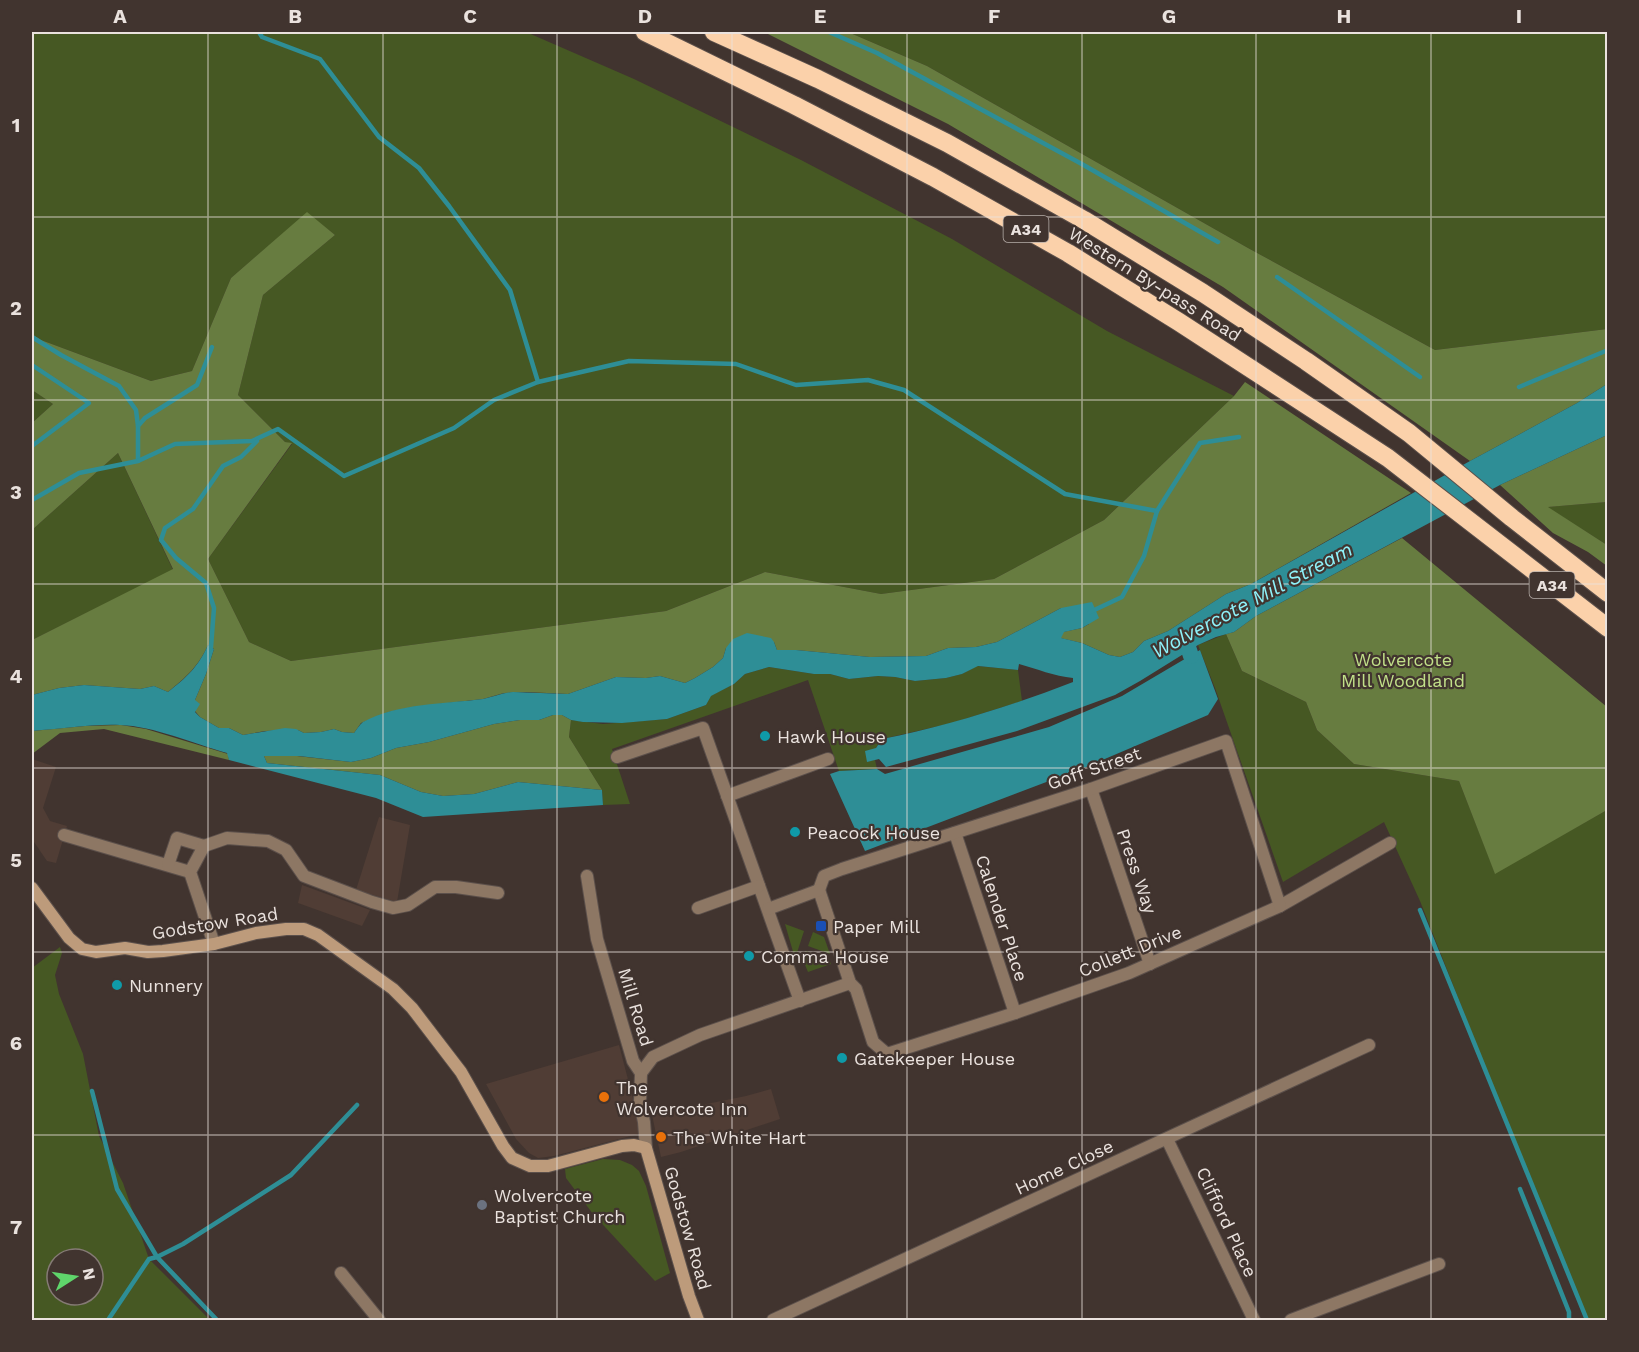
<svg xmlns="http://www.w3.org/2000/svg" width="1639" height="1352" font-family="'Work Sans',sans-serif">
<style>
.built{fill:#503d35}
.green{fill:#465823;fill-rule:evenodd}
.forest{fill:#677c40}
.water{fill:#2e8e96}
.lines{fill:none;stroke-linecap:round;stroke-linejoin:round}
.stream{stroke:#2e8e96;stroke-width:4.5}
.canal{stroke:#2e8e96;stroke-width:16}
.street-casing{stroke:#5c504b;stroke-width:14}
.secondary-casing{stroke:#5c504b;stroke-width:14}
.highway-casing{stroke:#5c504b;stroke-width:20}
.street{stroke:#8d7764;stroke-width:12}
.secondary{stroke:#bd9b7b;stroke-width:12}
.highway{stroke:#fbd1aa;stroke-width:18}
.grid{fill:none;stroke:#eae2de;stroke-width:1.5;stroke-opacity:0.55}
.culture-dot{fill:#0f9aa8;stroke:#41342f;stroke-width:2}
.transit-dot{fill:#1a4fb4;stroke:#41342f;stroke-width:2}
.food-dot{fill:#e8710a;stroke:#41342f;stroke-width:2}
.worship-dot{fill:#6b7280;stroke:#41342f;stroke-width:2}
.labels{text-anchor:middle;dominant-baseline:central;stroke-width:4.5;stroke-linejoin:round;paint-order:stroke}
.shield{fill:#41342f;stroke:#b7aeaa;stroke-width:1.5}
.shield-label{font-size:16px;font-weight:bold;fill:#eae2de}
.street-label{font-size:18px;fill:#eae2de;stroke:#41342f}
.park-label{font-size:18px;fill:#c1e089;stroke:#41342f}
.poi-label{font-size:18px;fill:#eae2de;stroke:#41342f;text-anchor:start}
.water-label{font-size:20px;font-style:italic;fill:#8ff2fa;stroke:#41342f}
.neatline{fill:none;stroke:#eae2de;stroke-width:2}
.grid-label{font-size:20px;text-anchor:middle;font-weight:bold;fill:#eae2de}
</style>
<rect width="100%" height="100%" fill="#41342f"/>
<g class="built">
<path d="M32 759 56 767 43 808 50 821 67 826 56 863 47 861 32 839Z"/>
<path d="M379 817 410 825 397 902 356 890Z"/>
<path d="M302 885 370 910 362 926 298 903Z"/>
<path d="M619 1045 642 1133 554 1156 538 1158 529 1153 516 1139 486 1084Z"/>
<path d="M771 1089 780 1119 681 1152 661 1157 652 1115 746 1096Z"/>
</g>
<g class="green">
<path d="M32 32H526L634 79 801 160 952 239 1107 331 1234 396 1104 520 994 579 881 594 765 572 666 611 291 661 249 642 208 559 292 444 285 442 238 395 263 295 335 235 307 213 231 278 192 371 151 381 41 340 32 334Z"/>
<path d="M848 32H1607V329L1435 350 1248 248 927 66Z"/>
<path d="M32 390 53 404 32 423Z"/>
<path d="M118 453 173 570 32 640V530Z"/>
<path d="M1607 502V545L1547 507Z"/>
<path d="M1226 634 1242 671 1306 702 1317 730 1354 764 1459 781 1495 873 1607 810V1320H1585L1420 901 1384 822 1283 882 1215 688 1198 645Z"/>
<path d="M977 666 1018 670 1022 701 952 723 882 739 867 761 875 760 877 769 839 771 808 680 612 749 630 804 603 805 602 790 569 737 571 720 603 724 667 719 706 705 710 696 734 684 745 674 769 667 814 674H830L849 679 878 676 895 677 915 681 946 678 962 674Z"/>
<path d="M785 924 804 931 796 956 794 955Z"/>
<path d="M813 932 824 937 830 954 808 946Z"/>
<path d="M60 947 62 953 55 975 59 994 83 1054 99 1136 123 1183 149 1259 210 1320H32V968ZM57 1259H93V1295H57Z"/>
<path d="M806 951 829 959 831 964 808 972 803 960Z"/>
<path d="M603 1159 620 1160 632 1165 639 1171 646 1186 670 1273 655 1281 593 1214 566 1178 565 1169Z"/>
</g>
<g class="forest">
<path d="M764 32H848L927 66 1248 248 1435 350 1607 329V384L1577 403 1470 461 1223 287 948 124Z"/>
<path d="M307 212 335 235 263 295 238 395 285 442 292 443 208 559 249 642 291 661 666 611 765 572 881 594 994 579 1104 520 1234 396 1245 382 1411 493 1251 584 1226 594 1168 631 1144 641 1133 652 1120 657 1109 655 1082 643 1060 638 1063 632 1082 628 1089 624 1061 608 997 642 976 647 948 648 926 656 870 657 796 650H777L774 642 726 648 723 658 713 667 695 678 685 683 660 676 646 678 616 677 568 694 526 692 504 693 483 699 413 707 389 712 361 723 354 733 342 732 334 729 321 732 304 733 298 730 265 731 243 735 229 728H219L200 717 195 711V700L206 674 214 649 208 645C198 667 186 677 168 692L154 686 140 689 84 685 59 688 32 695V640L173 569 118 453 32 530V423L53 404 32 390V334L41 340 151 381 192 371 231 278Z"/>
<path d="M1607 435V502L1548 507 1607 545V566L1588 552 1553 533 1500 485Z"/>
<path d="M1402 538 1607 707V810L1495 874 1459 781 1354 764 1317 730 1306 702 1242 671 1226 634 1234 632 1256 616Z"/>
<path d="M553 715H562L571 720 569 737 602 790 518 782 474 794 443 796 421 792 380 775 267 763 264 756H297L351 762 371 758 396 748 429 742 494 724 520 720H539Z"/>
<path d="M121 725 146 729 228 754 229 760 104 729 60 733 32 754V731L85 726Z"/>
</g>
<g class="water">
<path d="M1607 384V435L1500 485 1256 616 1234 632 1216 637 1198 645 1140 681 1115 695 1017 731 886 767 879 759 867 762 865 751 876 748 882 739C947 726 1011 706 1073 682V678C1054 676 1037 669 1019 664L1018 670 978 666 962 674 946 678 915 681 895 677 878 676 849 679 830 674H814L769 667 745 674 734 684 711 696 706 705 667 719 622 723 583 722 571 720 562 715H553L539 720H520L494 724 429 742 396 748 371 758 351 762 299 756H264L267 763 380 775 421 792 443 796 474 794 518 782 602 790 603 805 423 817 376 798 229 760 227 753C195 744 153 726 120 725 90 724 61 729 32 731V695L59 688 84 685 140 689 154 686 168 692C187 677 198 667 208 645L214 649 206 674 195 700 200 704 195 712 200 717 219 728H229L243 735 285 728 296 729 304 733 321 732 334 729 342 732 354 733C357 729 359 725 363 722 398 703 445 704 483 699 493 697 502 693 513 692L568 694 616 677 646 678 660 676 685 683 695 678 713 667 723 658 726 648 733 639 747 633 771 638 774 642 777 650H796L870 657 926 656 948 648 976 647 997 642 1061 608 1092 602 1099 618 1082 628 1064 632 1061 638 1082 643 1109 655 1120 657 1133 652 1144 641 1168 631 1226 594 1251 584 1292 561 1470 461 1577 403Z"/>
<path d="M1200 650 1218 699 1208 715 1086 767 865 851 830 774 839 771 877 769 885 774 1049 727 1122 696Z"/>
</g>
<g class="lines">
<g class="stream">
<path d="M829 32 877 53 1080 163 1218 242"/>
<path d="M1277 277 1420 377"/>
<path d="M32 337 61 355 119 386 136 410 138 426"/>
<path d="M32 365 89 403 32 446"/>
<path d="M538 382 629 361 736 364 796 385 868 380 904 390 1065 494 1157 511"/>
<path d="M1519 387 1608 350"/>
<path d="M138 461V426L145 418 197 385 212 347"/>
<path d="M32 500 79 473 138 461 175 444 252 441 278 429 344 476 454 428 494 400 538 382 510 290 449 206 419 168 379 137 320 59 262 37 259 32"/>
<path d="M1090 612 1122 597 1144 556 1157 511 1200 443 1239 437"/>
<path d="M209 650 211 647 214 608 206 583 176 558 161 540 165 528 193 509 223 466 241 457 257 441"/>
<path d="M1420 910 1587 1320"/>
<path d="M92 1091 117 1189 157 1257 217 1320"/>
<path d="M1520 1189 1569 1312V1320"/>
<path d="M108 1320 149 1259 157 1257 183 1244 291 1175 357 1105"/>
</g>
<path class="canal" d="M1185 638 1191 656"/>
<g class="street-casing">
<g id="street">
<path d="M617 757 703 728 800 1001"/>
<path d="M1091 789 1150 964"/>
<path d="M727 796 828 759"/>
<path d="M955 833 1015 1013"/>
<path d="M64 835 190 872"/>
<path d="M168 865 177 838 204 846"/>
<path d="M587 876 597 939 633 1061 641 1073 640 1103 644 1122 646 1148"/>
<path d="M819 890 850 983 856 989 873 1042 887 1054 1015 1013 1129 973 1280 906 1390 843"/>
<path d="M819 890 824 876 842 869 1091 789 1226 741 1280 906"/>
<path d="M698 908 759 886"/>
<path d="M768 909 819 890"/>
<path d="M214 944 190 872 204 846 227 838 268 841 286 850 304 876 372 902 393 908 408 905 435 887H456L498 893"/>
<path d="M641 1073 653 1057 700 1035 850 983"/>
<path d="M1167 1139 1254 1320"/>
<path d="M341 1273 379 1320"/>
<path d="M773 1320 1369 1045"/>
<path d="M1291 1320 1439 1264"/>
</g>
</g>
<g class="secondary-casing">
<path id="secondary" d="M32 888 69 938 82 949 96 952 125 948 148 952 163 951 214 944 256 933 286 929H304L318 935 393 989 412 1008 461 1072 503 1146 512 1158 530 1166H548L622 1146 634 1145 646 1148 689 1296 698 1320"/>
</g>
<g class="highway-casing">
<g id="highway">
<path d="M645 32 794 105 933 177 1068 253 1179 322 1388 458 1608 628"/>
<path d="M714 32 818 79 947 143 1084 220 1203 293 1306 361 1409 433 1512 518 1608 593"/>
</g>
</g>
<use href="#street" class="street"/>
<use href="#secondary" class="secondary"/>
<use href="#highway" class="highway"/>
</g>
<path class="grid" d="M208 32V1320M383 32V1320M557 32V1320M732 32V1320M907 32V1320M1082 32V1320M1256 32V1320M1431 32V1320M32 217H1608M32 400H1608M32 584H1608M32 768H1608M32 952H1608M32 1135H1608"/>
<g class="culture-dot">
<circle cx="765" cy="736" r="6"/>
<circle cx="795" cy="832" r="6"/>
<circle cx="749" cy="956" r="6"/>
<circle cx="117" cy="985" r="6"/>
<circle cx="842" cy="1058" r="6"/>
</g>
<rect class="transit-dot" x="815" y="920" width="12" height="12" rx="3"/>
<g class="food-dot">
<circle cx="604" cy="1097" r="6"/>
<circle cx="661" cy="1137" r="6"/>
</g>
<circle class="worship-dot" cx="482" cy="1205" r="6"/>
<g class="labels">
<g class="shield">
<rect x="1003.5" y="216" width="45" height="26" rx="4.5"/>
<rect x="1529.5" y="572" width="45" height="26" rx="4.5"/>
</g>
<g class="shield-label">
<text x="1026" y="229">A34</text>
<text x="1552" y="585">A34</text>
</g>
<g class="street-label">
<text transform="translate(1155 284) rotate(32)">Western By-pass Road</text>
<text transform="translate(1094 768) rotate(-19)">Goff Street</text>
<text transform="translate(1137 871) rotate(71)">Press Way</text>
<text transform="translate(1002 918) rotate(72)">Calender Place</text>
<text transform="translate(215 923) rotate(-9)">Godstow Road</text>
<text transform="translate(1130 951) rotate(-22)">Collett Drive</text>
<text transform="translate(636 1007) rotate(73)">Mill Road</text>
<text transform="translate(1064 1167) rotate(-25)">Home Close</text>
<text transform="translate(1227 1222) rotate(65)">Clifford Place</text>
<text transform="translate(688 1228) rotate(74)">Godstow Road</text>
</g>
<g class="park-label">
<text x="1403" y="659">Wolvercote<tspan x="1403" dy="21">Mill Woodland</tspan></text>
</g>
<g class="poi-label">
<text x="777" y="736">Hawk House</text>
<text x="807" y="832">Peacock House</text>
<text x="833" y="926">Paper Mill</text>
<text x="761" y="956">Comma House</text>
<text x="129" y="985">Nunnery</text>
<text x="854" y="1058">Gatekeeper House</text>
<text x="616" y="1087">The<tspan x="616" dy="21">Wolvercote Inn</tspan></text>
<text x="673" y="1137">The White Hart</text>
<text x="494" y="1195">Wolvercote<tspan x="494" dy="21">Baptist Church</tspan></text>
</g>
<g class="water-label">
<text transform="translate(1252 600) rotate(-28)">Wolvercote Mill Stream</text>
</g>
</g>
<rect width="1639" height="1352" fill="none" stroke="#41342f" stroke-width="66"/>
<g transform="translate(75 1277) rotate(78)"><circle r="28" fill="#41342f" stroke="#857a75" stroke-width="1.5"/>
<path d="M0-4.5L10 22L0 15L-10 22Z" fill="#5fd56b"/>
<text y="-9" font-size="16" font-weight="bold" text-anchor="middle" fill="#eae2de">N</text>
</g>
<rect x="33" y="33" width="1573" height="1286" class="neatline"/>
<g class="grid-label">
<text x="120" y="23">A</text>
<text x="295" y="23">B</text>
<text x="470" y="23">C</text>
<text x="645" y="23">D</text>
<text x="820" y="23">E</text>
<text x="994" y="23">F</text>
<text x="1169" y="23">G</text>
<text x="1344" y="23">H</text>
<text x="1519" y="23">I</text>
<text x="16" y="132">1</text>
<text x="16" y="315">2</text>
<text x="16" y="499">3</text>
<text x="16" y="683">4</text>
<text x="16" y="867">5</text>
<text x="16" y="1050">6</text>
<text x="16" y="1234">7</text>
</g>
</svg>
